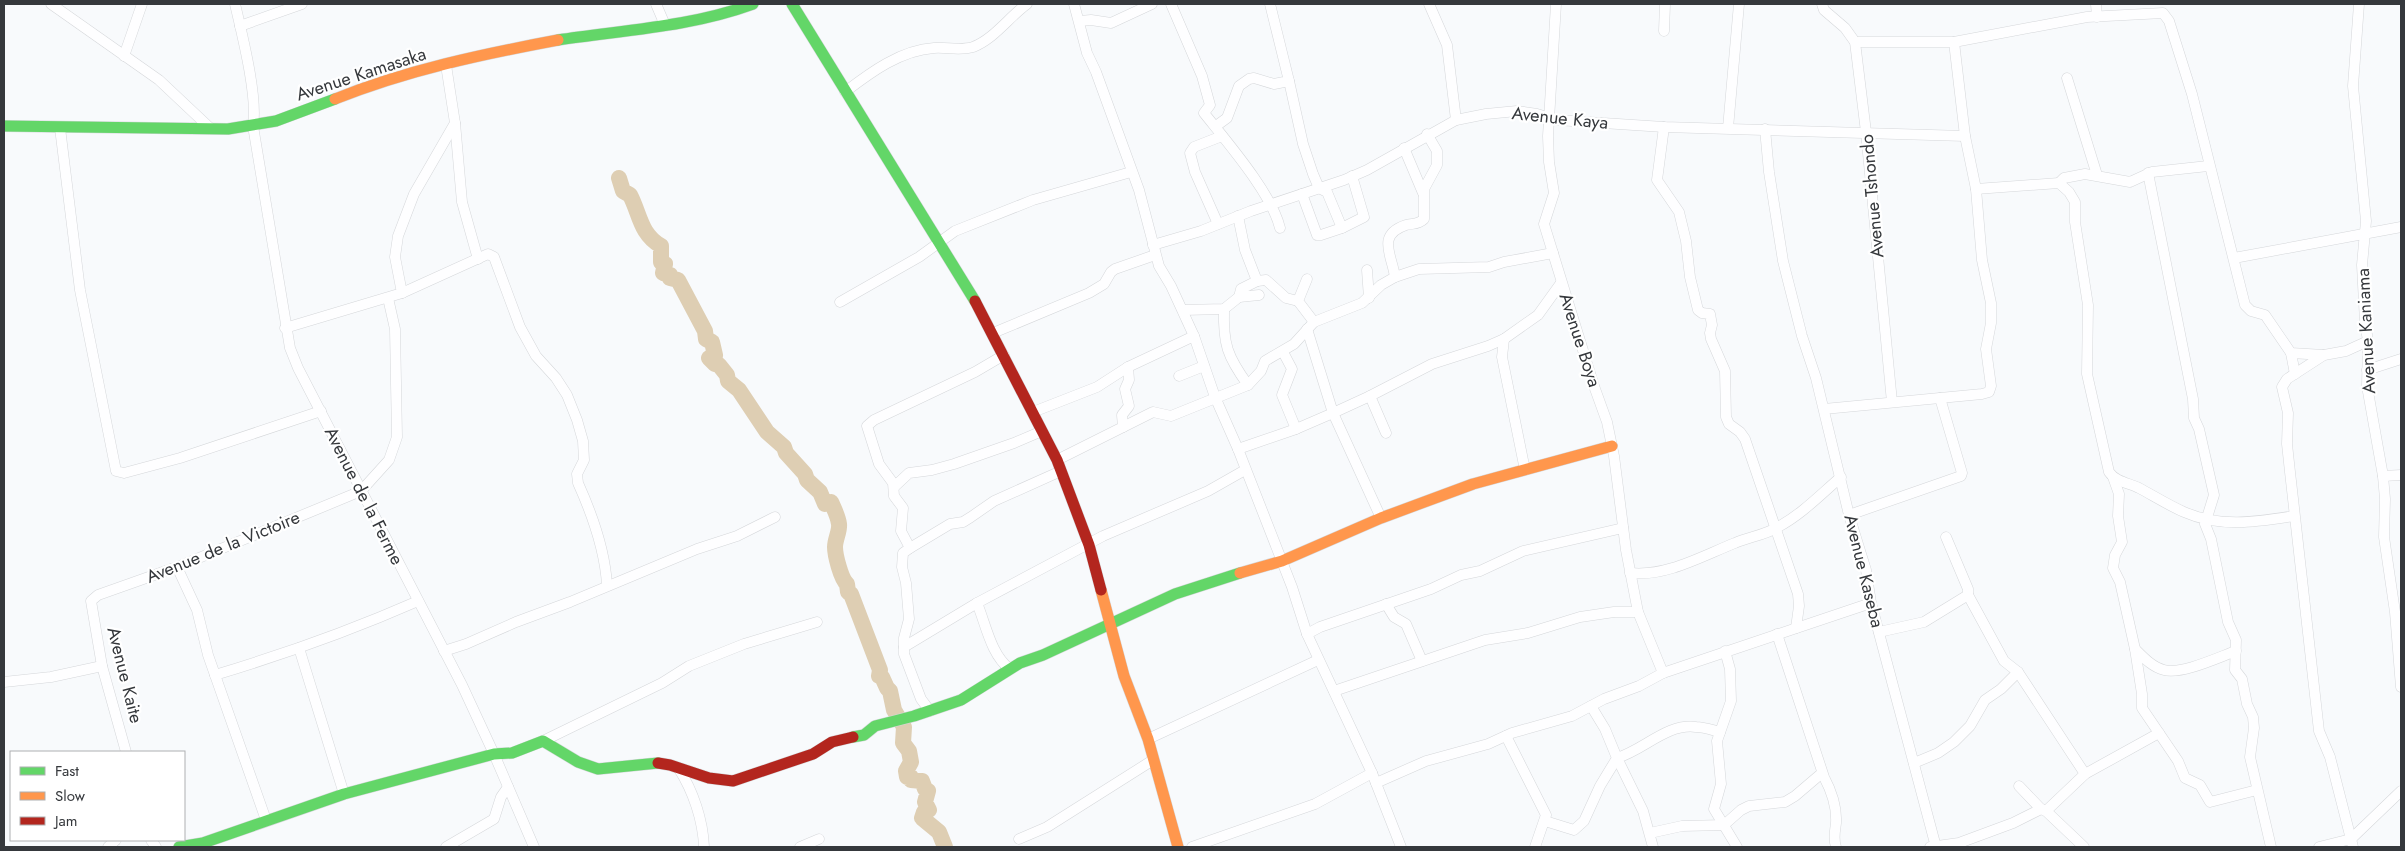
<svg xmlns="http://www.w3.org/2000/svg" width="2405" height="851" font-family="Jost,sans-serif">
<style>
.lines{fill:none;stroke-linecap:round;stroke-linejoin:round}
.river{stroke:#deceb3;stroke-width:16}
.street-casing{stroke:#d5d7da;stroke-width:11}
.fast-casing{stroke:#d5d7da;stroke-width:12}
.slow-casing{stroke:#d5d7da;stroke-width:12}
.jam-casing{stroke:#d5d7da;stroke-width:12}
.street{stroke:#fefeff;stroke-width:10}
.fast{stroke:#63d668;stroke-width:11}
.slow{stroke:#ff974d;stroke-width:11}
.jam{stroke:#b3261e;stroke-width:11}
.labels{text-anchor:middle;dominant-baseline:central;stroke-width:4.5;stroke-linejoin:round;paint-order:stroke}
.street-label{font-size:18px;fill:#35383c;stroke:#fff}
</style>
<rect width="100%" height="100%" fill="#f8fafc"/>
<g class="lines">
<path class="river" d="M619 178 623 191 630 195C640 214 640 234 661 246V262L665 264 663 273 670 275V278L678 280 705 331 706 339 712 342 715 355 709 358 715 364 719 365 727 375 728 381 739 390 767 432 784 447 786 453 805 474 807 480 820 492 825 504 831 502C834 509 838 516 839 524 840 531 835 539 835 547 835 555 841 579 847 584L848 592 851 594 880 670 879 676 882 677 887 688 890 691 894 710 904 727 903 743 909 751 911 762 906 771 907 777H911V780L922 781 925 789 928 791 925 802 929 810 924 812 922 818 939 832 945 847"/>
<g class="street-casing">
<g id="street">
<path d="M51 4 159 80 210 128"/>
<path d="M235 4C242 34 258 97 253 126L290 348 298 368 462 685 494 754 534 847"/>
<path d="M656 4 665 25"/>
<path d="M1074 4 1087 53 1096 72 1139 190 1159 266 1171 286 1194 336 1215 397 1238 449 1292 587 1307 634 1372 773 1401 847"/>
<path d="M1171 4 1202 76 1210 105 1204 113C1227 142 1272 194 1280 228"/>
<path d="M1429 4 1447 45 1456 120"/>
<path d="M1556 4 1548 136 1549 162 1554 193 1544 224 1594 386 1607 422 1614 456 1626 550 1638 612 1663 673"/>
<path d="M1822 4 1824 10 1845 28 1855 42 1866 132 1892 402"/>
<path d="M2096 4 2097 17"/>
<path d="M2359 4 2353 86 2366 221 2362 265 2365 322 2368 341 2367 386 2383 476 2385 499 2384 537 2395 612 2401 687"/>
<path d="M1080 21 1091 20 1111 23 1152 4"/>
<path d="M240 26 302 4"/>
<path d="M1664 31 1665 4"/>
<path d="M1855 42H1954L2087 17 2163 13 2169 21 2192 94 2245 305 2251 311 2265 315 2291 353 2324 355"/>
<path d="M124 56 142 4"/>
<path d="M2067 78 2097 175"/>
<path d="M1289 81 1303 144 1313 174 1319 188 1327 192 1342 228 1364 217 1352 176"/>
<path d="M845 92C871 72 901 50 934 48 947 47 960 51 973 47 994 39 1009 17 1027 4"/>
<path d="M455 123 462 202 478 259"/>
<path d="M1216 126 1227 118 1239 86 1249 79 1254 78 1274 84 1289 81 1270 4"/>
<path d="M1664 127 1657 180 1679 212 1686 241 1690 277 1698 310 1702 313 1710 314 1712 325 1710 333 1711 339 1725 371 1726 417 1729 424 1740 432 1745 439 1798 594 1799 606 1796 628"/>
<path d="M60 128 80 290 116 471 124 473 180 458 321 411"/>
<path d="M1728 128 1739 4"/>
<path d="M1765 129 1769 172 1783 261 1802 336 1816 378 1849 515 1866 570 1871 603 1936 847"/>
<path d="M1404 148 1423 193"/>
<path d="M2148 173 2193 399 2194 418 2199 429 2214 495 2205 524 2211 539 2228 622 2236 640 2235 670 2242 679 2247 704 2253 717 2254 728 2250 757 2271 847"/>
<path d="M2059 183 2064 178 2085 174 2130 182 2152 172 2208 166"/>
<path d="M1976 189 2059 183 2069 192 2075 202V222L2088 305 2087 374 2109 472C2116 482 2129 483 2139 488 2154 496 2168 505 2184 512 2220 528 2256 522 2294 516"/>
<path d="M1302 194 1317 235H1321L1342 228"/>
<path d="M1238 216 1245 250 1257 281 1266 280 1286 298 1298 301"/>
<path d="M1218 224 1195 172 1190 153 1194 147 1222 136"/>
<path d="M1153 245 1201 231 1251 211 1344 180 1367 170 1456 120 1486 114 1517 111 1537 114 1557 120 1664 127 1965 136"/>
<path d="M2234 258 2401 227"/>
<path d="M1367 270 1369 298"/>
<path d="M1395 277 1419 269 1489 267 1504 262 1553 253"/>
<path d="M1307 279 1298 301 1314 322"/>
<path d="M1257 281 1241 289 1239 297 1259 295"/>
<path d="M402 293 488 254 494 257 520 327 536 356 556 378 567 395 577 420 583 441 584 460 577 474 578 483C592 514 605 551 607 585"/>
<path d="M840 302 919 257 955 231 1033 200 1131 172"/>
<path d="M1224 309C1223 344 1227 356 1248 385"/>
<path d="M1183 310 1224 309 1239 297"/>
<path d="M285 328 402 293 395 257 398 236 414 194 455 123 446 65"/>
<path d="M993 333 1089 293 1104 284 1111 272 1115 269 1155 255"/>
<path d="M1504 339 1502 357 1525 470"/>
<path d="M1283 352 1292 369 1282 395 1296 429 1333 413 1307 329"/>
<path d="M2291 353 2295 374"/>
<path d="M2367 370 2401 359"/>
<path d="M1179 376 1204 366"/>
<path d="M1370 396 1333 413 1381 518"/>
<path d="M1824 409 1982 394 1989 392 1991 386 1986 349 1991 323V303L1982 260 1976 189 1965 136 1954 42"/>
<path d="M1033 412 1097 387 1128 367"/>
<path d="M1123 427 1153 412 1171 416 1248 385 1261 371 1265 361 1294 344 1314 322 1362 303 1381 285 1395 277C1392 255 1376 235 1406 225 1413 223 1418 225 1424 219V189L1437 165V151L1427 134"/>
<path d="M1386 433 1370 396 1432 364 1488 346 1504 339 1538 315 1561 283"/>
<path d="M1238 449 1296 429"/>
<path d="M1057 460 1123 427 1122 415 1129 406 1125 389 1129 380 1128 367 1194 336"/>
<path d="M2383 476 2401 475"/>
<path d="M2113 477 2119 494 2118 516 2122 542 2115 555 2113 568 2120 582 2135 649 2142 694V708L2178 761 2185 778 2200 785 2210 802 2257 790"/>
<path d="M894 487 909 473 932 470 954 464 1014 443 1042 431"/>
<path d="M1849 515 1961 476 1962 473 1940 398"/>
<path d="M1946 537 1968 589V595L2004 661 2018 672 2085 774"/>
<path d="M910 548 950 524 963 522 971 517 994 501 1061 471"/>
<path d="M177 567 197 610 208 655 266 820"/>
<path d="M1630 573C1666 577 1702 556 1735 543 1749 537 1765 535 1778 527 1802 514 1820 495 1841 477"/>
<path d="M977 603C986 625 991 655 1010 669"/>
<path d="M1386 604 1394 617 1406 624 1422 661"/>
<path d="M1879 632 1924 622 1968 595"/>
<path d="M1307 634 1320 627 1431 589 1461 575 1480 571 1523 551 1623 528"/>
<path d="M1777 634 1824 777C1832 792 1837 806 1836 823 1835 832 1833 838 1836 847"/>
<path d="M904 647 977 603 1103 536 1208 491 1245 470"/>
<path d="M299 648 344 794"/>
<path d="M2135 649C2143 657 2152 667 2164 670 2181 675 2219 657 2236 651"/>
<path d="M444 651 466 644 516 622 570 602 697 549 737 536 775 517"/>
<path d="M1725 651 1730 669 1731 701 1717 741 1721 784 1714 809 1737 847"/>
<path d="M215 675C285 654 352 630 418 601"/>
<path d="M4 682 51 677 102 666"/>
<path d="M1334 691 1485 640 1528 633 1580 617 1614 612H1638"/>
<path d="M930 711 921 699 904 654V638L909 619 906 583 902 567 903 553 910 548 901 531 903 508 894 496 893 483 879 464 867 426 874 420 975 372 1004 355"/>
<path d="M1506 736 1546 815 1535 847"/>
<path d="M1148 739 1318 660"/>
<path d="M543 741 662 683 689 666 744 644 817 622"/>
<path d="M126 752 102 666 91 601 98 595 177 567 361 491 389 460 397 437 395 329 388 298"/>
<path d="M1914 763 1938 753 1954 742 1970 726 1985 700 2001 689 2018 672"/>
<path d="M679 769C693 791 703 820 704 847"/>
<path d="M1376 783 1426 761 1488 744 1512 733 1572 716 1604 699 1639 686 1663 673 1871 603"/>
<path d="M2019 786 2041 809"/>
<path d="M2046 811 2085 774 2159 733"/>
<path d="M1545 821 1574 830 1584 821 1600 786 1617 758 1605 729 1591 706"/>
<path d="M1650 833 1682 826 1724 825 1741 810 1749 806 1785 802 1795 796 1822 773"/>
<path d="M1019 839 1047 827 1153 760"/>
<path d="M151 840 156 847"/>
<path d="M108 847 116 840"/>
<path d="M446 847 494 819 501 797 508 787"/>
<path d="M800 847 819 839"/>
<path d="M1192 847 1315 804 1372 773"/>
<path d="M1653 847 1643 811 1617 758C1644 750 1667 723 1696 727 1704 727 1712 730 1720 732"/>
<path d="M1930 847 1959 843 2013 823 2041 809 2046 811 2084 847"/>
<path d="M2319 847 2351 839 2401 791"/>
<path d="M2353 847 2330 757 2319 731 2290 472 2287 444 2288 413 2282 387 2287 379 2324 355 2346 351 2368 341"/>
</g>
</g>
<g class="fast-casing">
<g id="fast">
<path d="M792 4 975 301"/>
<path d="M558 40C624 30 690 27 753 4"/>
<path d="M4 126 228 129 276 121 335 99"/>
<path d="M853 737 864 735 875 726 914 716 961 700 1020 663 1043 655 1175 594 1240 573"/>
<path d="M179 847 203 843 344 794 494 754 512 753 543 741 578 762 598 769 658 763"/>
</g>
</g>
<g class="slow-casing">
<g id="slow">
<path d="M335 99C407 70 483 54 558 40"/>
<path d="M1240 573 1282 561 1381 518 1473 484 1612 446"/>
<path d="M1101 590 1124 676 1148 739 1178 847"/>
</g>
</g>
<g class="jam-casing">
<g id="jam">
<path d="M975 301 1057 460 1089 545 1101 590"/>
<path d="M658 763 670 765 709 778 733 781 813 754 832 742 853 737"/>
</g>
</g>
<use href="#street" class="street"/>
<use href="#fast" class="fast"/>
<use href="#slow" class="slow"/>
<use href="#jam" class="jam"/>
</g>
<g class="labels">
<g class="street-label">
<text transform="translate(361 74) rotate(-18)">Avenue Kamasaka</text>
<text transform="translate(1560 118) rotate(6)">Avenue Kaya</text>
<text transform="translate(1872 196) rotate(-95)">Avenue Tshondo</text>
<text transform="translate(2366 331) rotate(-93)">Avenue Kaniama</text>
<text transform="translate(1580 340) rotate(72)">Avenue Boya</text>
<text transform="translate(364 496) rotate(63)">Avenue de la Ferme</text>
<text transform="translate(223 547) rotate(-22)">Avenue de la Victoire</text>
<text transform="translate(1864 571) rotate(76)">Avenue Kaseba</text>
<text transform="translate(125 675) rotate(76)">Avenue Kaite</text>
</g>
</g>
<rect width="2405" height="851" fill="none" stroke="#35383c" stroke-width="10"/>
<rect x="10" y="751" width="175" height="90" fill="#ffffff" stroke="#aeafb1"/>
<rect x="20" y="767" width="25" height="8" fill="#63d668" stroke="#aeafb1"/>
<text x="55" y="776" font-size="15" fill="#35383c">Fast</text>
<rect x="20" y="792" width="25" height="8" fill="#ff974d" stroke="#aeafb1"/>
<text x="55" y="801" font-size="15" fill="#35383c">Slow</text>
<rect x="20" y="817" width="25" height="8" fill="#b3261e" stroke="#aeafb1"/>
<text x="55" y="826" font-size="15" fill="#35383c">Jam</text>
</svg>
